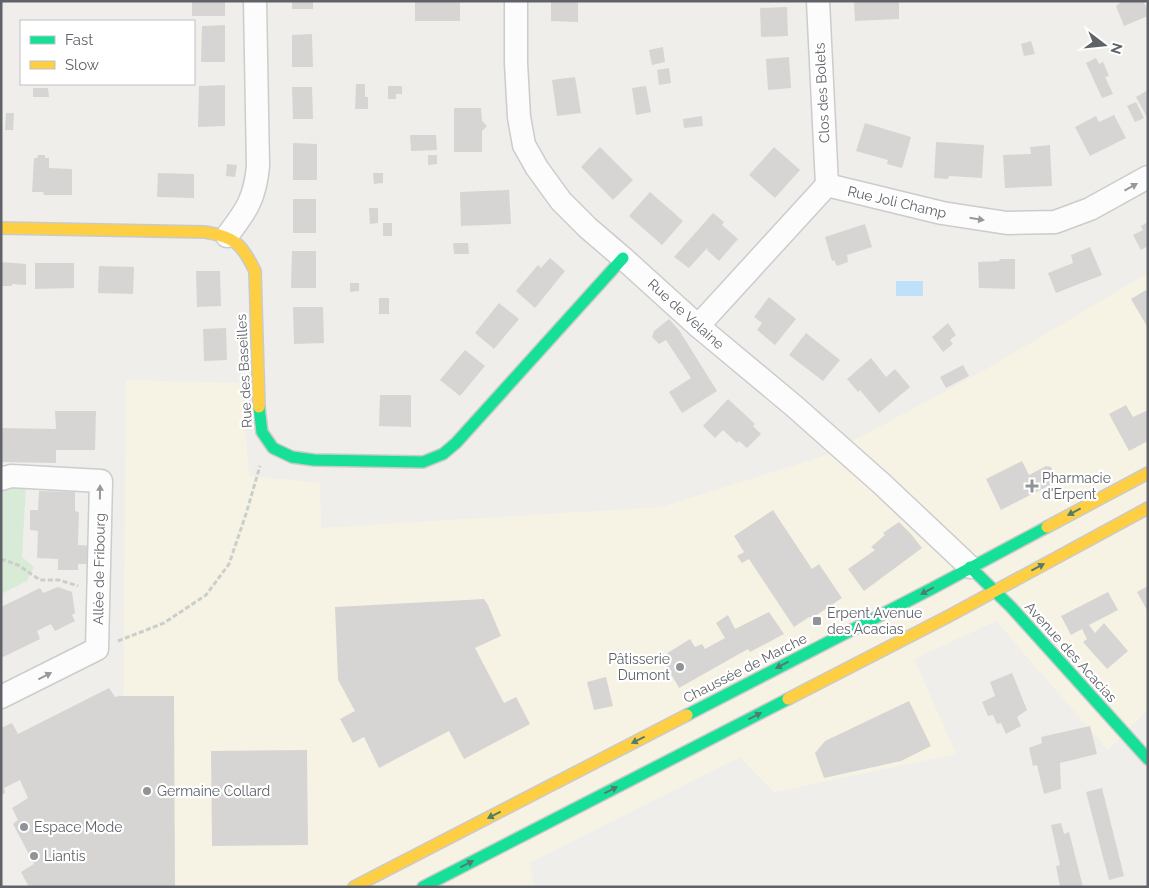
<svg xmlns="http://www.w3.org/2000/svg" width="1149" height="888" font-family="Raleway,sans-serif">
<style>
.commercial{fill:#f7f3e4}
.green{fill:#d8ebd6}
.water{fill:#bfe0f9}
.building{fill:#d6d5d3}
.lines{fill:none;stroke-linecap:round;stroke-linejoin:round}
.street-casing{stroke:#cbcccc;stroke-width:25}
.fast-casing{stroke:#cacacb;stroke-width:14}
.slow-casing{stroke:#cacacb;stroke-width:14}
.path{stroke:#cacfcc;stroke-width:3;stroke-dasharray:5 2.5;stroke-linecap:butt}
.street{stroke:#fdfcfc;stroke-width:22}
.fast{stroke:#16e098;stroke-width:11}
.slow{stroke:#ffcf43;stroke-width:11}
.oneway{fill:#96999c}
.oneway2{fill:#507c72}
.poi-dot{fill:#919496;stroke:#fff;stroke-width:2}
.labels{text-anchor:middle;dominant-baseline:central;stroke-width:4.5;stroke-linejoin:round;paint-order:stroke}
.street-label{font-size:14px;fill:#5f6368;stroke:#fff}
.poi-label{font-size:14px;fill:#5f6368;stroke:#fff;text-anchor:start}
</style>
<rect width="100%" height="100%" fill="#efeeea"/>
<path class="commercial" d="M1148 273V709L1108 750 996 621 914 659 956 754 774 792 740 757 529 863 535 887H122L126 380 242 383 249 476 320 483 321 528 662 507 827 455 985 370Z"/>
<path class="green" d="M26 485 22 557 34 567 27 581 1 594V489Z"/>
<rect class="water" x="896" y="281" width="27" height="15"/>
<g class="building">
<rect x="192" y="1" width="33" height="15"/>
<rect x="292" y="1" width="21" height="8"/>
<rect x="415" y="1" width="45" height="20"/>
<path d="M551 1H578V22L551 21Z"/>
<path d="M854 1H899V19L855 21Z"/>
<path d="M1119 1H1143L1148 11V16L1124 26 1116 6 1120 3Z"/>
<path d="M787 7 788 36 761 37 760 8Z"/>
<path d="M225 25V62H201L202 26Z"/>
<path d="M312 34 313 67H292V35Z"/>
<path d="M1031 41 1035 54 1024 56 1021 44Z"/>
<path d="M663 47 665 62 652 65 649 50Z"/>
<path d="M789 57 791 88 768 90 766 59Z"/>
<path d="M1096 58 1099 64 1103 62 1109 76 1105 77 1113 94 1102 98 1086 63Z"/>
<path d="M669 68 671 83 659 85 657 70Z"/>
<path d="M575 77 581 113 557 116 552 80Z"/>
<path d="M356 84H365V97H368V109H355Z"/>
<path d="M225 85V126L198 127 199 86Z"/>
<path d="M388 86H402V94H396V99H388Z"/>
<path d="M646 86 651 112 636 115 632 88Z"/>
<path d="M292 87H312L313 119H293Z"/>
<path d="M33 88H48L49 97H33Z"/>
<path d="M1148 90V119L1136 97Z"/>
<path d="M1136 102 1144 118 1135 122 1127 106Z"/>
<path d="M454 108H481L482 121 487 126 482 131V152H454Z"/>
<path d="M6 113H14L13 130H5Z"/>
<path d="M1114 115 1126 138 1090 156 1075 127 1096 116 1099 122Z"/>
<path d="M702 116 703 126 684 128 683 119Z"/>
<path d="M865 123 911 137 902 168 887 164 888 160 856 151Z"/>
<path d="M410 135H436L437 150 411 151Z"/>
<path d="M936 142 984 145 982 178 949 176 948 179 934 178Z"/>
<path d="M293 143 317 144V180H293Z"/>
<path d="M1050 145 1052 186 1005 188 1003 155 1031 154 1030 147Z"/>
<path d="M600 147 633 180 613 200 581 167Z"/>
<path d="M774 147 800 170 775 198 749 175Z"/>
<path d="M38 155H45V158H49V168L72 169V195H44L43 192H32L34 158H37Z"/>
<path d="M428 155H437V164L428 165Z"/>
<path d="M227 164 237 165 235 177 226 176Z"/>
<path d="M158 173 194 174V198L157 197Z"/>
<path d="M373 173H383V183L374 184Z"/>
<path d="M509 190 511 224 461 226 460 192Z"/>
<path d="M650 192 683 221 662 245 629 216Z"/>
<rect x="293" y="199" width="23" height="34"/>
<path d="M369 208H378V223L370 224Z"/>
<path d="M713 213 724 222 722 225 738 239 719 261 706 249H708L707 248 689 268 674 257Z"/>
<path d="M1148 222V246L1141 250 1133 235 1143 230 1141 226Z"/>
<rect x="383" y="223" width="9" height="13"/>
<path d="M865 224 872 247 847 255 848 262 837 266 834 260 832 261 825 237Z"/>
<path d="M453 243H468L469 254H454Z"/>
<path d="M1090 247 1102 275 1056 293 1048 273 1073 263 1071 255Z"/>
<path d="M292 251H316V288H291Z"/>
<path d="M550 258 565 271 535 308 516 291 538 265 541 268Z"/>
<path d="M1000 259H1015V289L979 288 978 262 999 261Z"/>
<path d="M1 262 26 264V285L12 284V286H1Z"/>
<path d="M35 263H74V288L35 289Z"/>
<path d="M99 266 134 267 133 294 98 293Z"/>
<path d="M196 271H220L221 306 197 307Z"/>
<path d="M350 283H359V291L350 292Z"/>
<path d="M1146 290 1148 293V328L1131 299Z"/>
<path d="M769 297 796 319 775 345 757 330 762 323 754 317Z"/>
<rect x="379" y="298" width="10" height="16"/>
<path d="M499 303 519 319 494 349 475 333Z"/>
<path d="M293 307H323L324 343 294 344Z"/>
<path d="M669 319 679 330 717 391 682 413 669 392 691 378 666 340 659 344 652 337 654 331Z"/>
<path d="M948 323 956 335 950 340 953 344 943 352 932 337Z"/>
<path d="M226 328 227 360 204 361 203 329Z"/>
<path d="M806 333 840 360 823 381 789 355Z"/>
<path d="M465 350 485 366 460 396 440 380Z"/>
<path d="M871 358 886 377 895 369 910 387 879 413 860 390 858 392 847 379Z"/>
<path d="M963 365 969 376 946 388 940 377Z"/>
<path d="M380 395H411V427L379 426Z"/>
<path d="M728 399 755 424 753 426 761 434 747 448 739 441 737 443 723 430 715 438 703 426Z"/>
<path d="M1126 405 1133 417 1148 410V441L1129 451 1109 414Z"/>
<path d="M55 411H96L95 450H56V463L1 462V428L56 429Z"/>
<path d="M1022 461 1029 475 1046 466 1051 467 1058 481 1001 510 986 479Z"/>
<path d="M39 491 75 492V511L79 512 78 545 93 546 92 564H78V570H58V559L37 558 38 531 30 530V510H38Z"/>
<path d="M773 510 812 569 819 564 842 598 812 618 809 617 794 627 749 559 742 563 737 556 744 552 734 536Z"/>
<path d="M899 522 911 534 922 548 864 591 848 569 875 550 871 547 885 535 883 533Z"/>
<path d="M1148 586V612L1137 592Z"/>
<path d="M58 587 72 592 75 613 72 615 75 621 55 631 51 624 37 631 40 639 1 658V607L40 588 43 593Z"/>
<path d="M1108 592 1118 610 1089 625 1095 633 1104 623 1128 651 1107 669 1083 642 1087 639 1082 629 1071 635 1061 616Z"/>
<path d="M484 599 488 605 501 636 475 648 504 703 516 697 530 724 464 759 449 731 379 768 364 737 353 743 340 719 355 711 338 680 335 607Z"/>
<path d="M769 612 784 634 750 652 748 649 679 688 661 657 690 639 695 647 702 644 705 649 725 638 716 623 728 615 735 629Z"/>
<path d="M1012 673 1027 710 1017 717 1021 726 1006 734 1001 723 997 724 993 715 988 716 982 702 995 696 990 682Z"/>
<path d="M606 677 613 706 594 710 587 682Z"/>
<path d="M109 688 115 697 119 696H174L175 887H29L21 872 34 864 13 824 18 820 12 808 28 798 20 780 4 788 5 793 1 795V728L12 723 18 734Z"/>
<path d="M909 701 931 746 901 761 824 778 815 753 825 741Z"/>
<path d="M1090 726 1097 754 1060 763 1061 789 1044 794 1037 765 1033 766 1029 748 1042 743 1041 737Z"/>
<path d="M307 750 308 845 212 846 211 751Z"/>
<path d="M1102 788 1124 876 1109 880 1086 792Z"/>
<path d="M1061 823 1064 834 1069 832 1083 887H1060L1056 866 1060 865 1051 825Z"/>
</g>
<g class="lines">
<g class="street-casing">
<g id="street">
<path d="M516 1V63L519 117 524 145 537 168 561 201 588 228 623 258 698 326 794 406 882 484 970 567"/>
<path d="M818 1 827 185"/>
<path d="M827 185 942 213 1007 223 1055 222 1090 209 1148 177"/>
<path d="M227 236C247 210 255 198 258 166L255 1"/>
<path d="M698 326 827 185"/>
<path d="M1 479 11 476 101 481 97 649 1 697"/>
</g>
</g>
<g class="fast-casing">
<g id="fast">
<path d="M259 407 262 432 273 448 292 457 314 460 423 462 443 454 456 443 623 258"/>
<path d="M970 567 1011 607 1148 759"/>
<path d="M687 715 933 588 1047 527"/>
<path d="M423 887 788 699"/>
</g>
</g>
<g class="slow-casing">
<g id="slow">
<path d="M1 228 205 232C235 237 242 244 255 271L259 407"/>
<path d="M1047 527 1148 473"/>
<path d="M788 699 949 616 1148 508"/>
<path d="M354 887 687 715"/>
</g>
</g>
<g class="path">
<path d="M1 559 18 565 40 580H59L78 586"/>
<path d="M118 641 164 623 206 595 229 564 246 514 260 466"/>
</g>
<use href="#street" class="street"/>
<use href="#fast" class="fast"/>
<use href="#slow" class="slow"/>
</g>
<defs><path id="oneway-solid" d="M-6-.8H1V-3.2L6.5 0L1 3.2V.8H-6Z" transform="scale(1.25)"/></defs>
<g class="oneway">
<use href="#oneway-solid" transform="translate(1131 187) rotate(-29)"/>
<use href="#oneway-solid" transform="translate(977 219) rotate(9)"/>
<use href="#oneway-solid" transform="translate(100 492) rotate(-89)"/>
<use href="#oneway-solid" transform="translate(45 676) rotate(-27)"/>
</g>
<g class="oneway2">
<use href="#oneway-solid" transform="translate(1074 512) rotate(152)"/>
<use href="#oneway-solid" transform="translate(1038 567) rotate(-28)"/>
<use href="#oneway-solid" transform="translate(927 591) rotate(152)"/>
<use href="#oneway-solid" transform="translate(782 665) rotate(153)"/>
<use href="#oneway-solid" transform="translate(755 716) rotate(-27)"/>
<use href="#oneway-solid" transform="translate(638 740) rotate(153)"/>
<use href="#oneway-solid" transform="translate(611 790) rotate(-27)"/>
<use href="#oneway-solid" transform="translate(494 815) rotate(153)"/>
<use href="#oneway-solid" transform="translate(467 864) rotate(-27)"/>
</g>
<g class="poi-dot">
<path d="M1029.5 478.5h5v5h5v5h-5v5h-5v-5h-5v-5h5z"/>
<rect x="812" y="616" width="10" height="10" rx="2.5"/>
<circle cx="680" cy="667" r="5"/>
<circle cx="147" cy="791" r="5"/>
<circle cx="24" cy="827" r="5"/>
<circle cx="34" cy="856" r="5"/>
</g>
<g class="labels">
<g class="street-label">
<text transform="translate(822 93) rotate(-93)">Clos des Bolets</text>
<text transform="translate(897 202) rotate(13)">Rue Joli Champ</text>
<text transform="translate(686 314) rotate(42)">Rue de Velaine</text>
<text transform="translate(244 371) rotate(-93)">Rue des Baseilles</text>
<text transform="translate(99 569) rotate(-89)">Allée de Fribourg</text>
<text transform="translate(1071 652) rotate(48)">Avenue des Acacias</text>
<text transform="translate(745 668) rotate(-27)">Chaussée de Marche</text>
</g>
<g class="poi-label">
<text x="1042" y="478">Pharmacie<tspan x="1042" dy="16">d'Erpent</tspan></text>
<text x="827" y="613">Erpent Avenue<tspan x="827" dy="16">des Acacias</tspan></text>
<text x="670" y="659" text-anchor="end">Pâtisserie<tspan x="670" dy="16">Dumont</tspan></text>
<text x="157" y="791">Germaine Collard</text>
<text x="34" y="827">Espace Mode</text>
<text x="44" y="856">Liantis</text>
</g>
</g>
<rect width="1149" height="888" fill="none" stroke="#5f6368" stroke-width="5"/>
<rect x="20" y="20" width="175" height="65" fill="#ffffff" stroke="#bfc1c3"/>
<rect x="30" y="36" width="25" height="8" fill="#16e098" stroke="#bfc1c3"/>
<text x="65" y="45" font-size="15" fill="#5f6368">Fast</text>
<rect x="30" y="61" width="25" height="8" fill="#ffcf43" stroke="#bfc1c3"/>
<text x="65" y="70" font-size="15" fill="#5f6368">Slow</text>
<g transform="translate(1104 45) rotate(106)" stroke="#ffffff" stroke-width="4" paint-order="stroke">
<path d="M0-4L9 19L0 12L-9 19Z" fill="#5f6368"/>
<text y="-8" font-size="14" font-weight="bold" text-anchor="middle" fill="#5f6368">N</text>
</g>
</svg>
